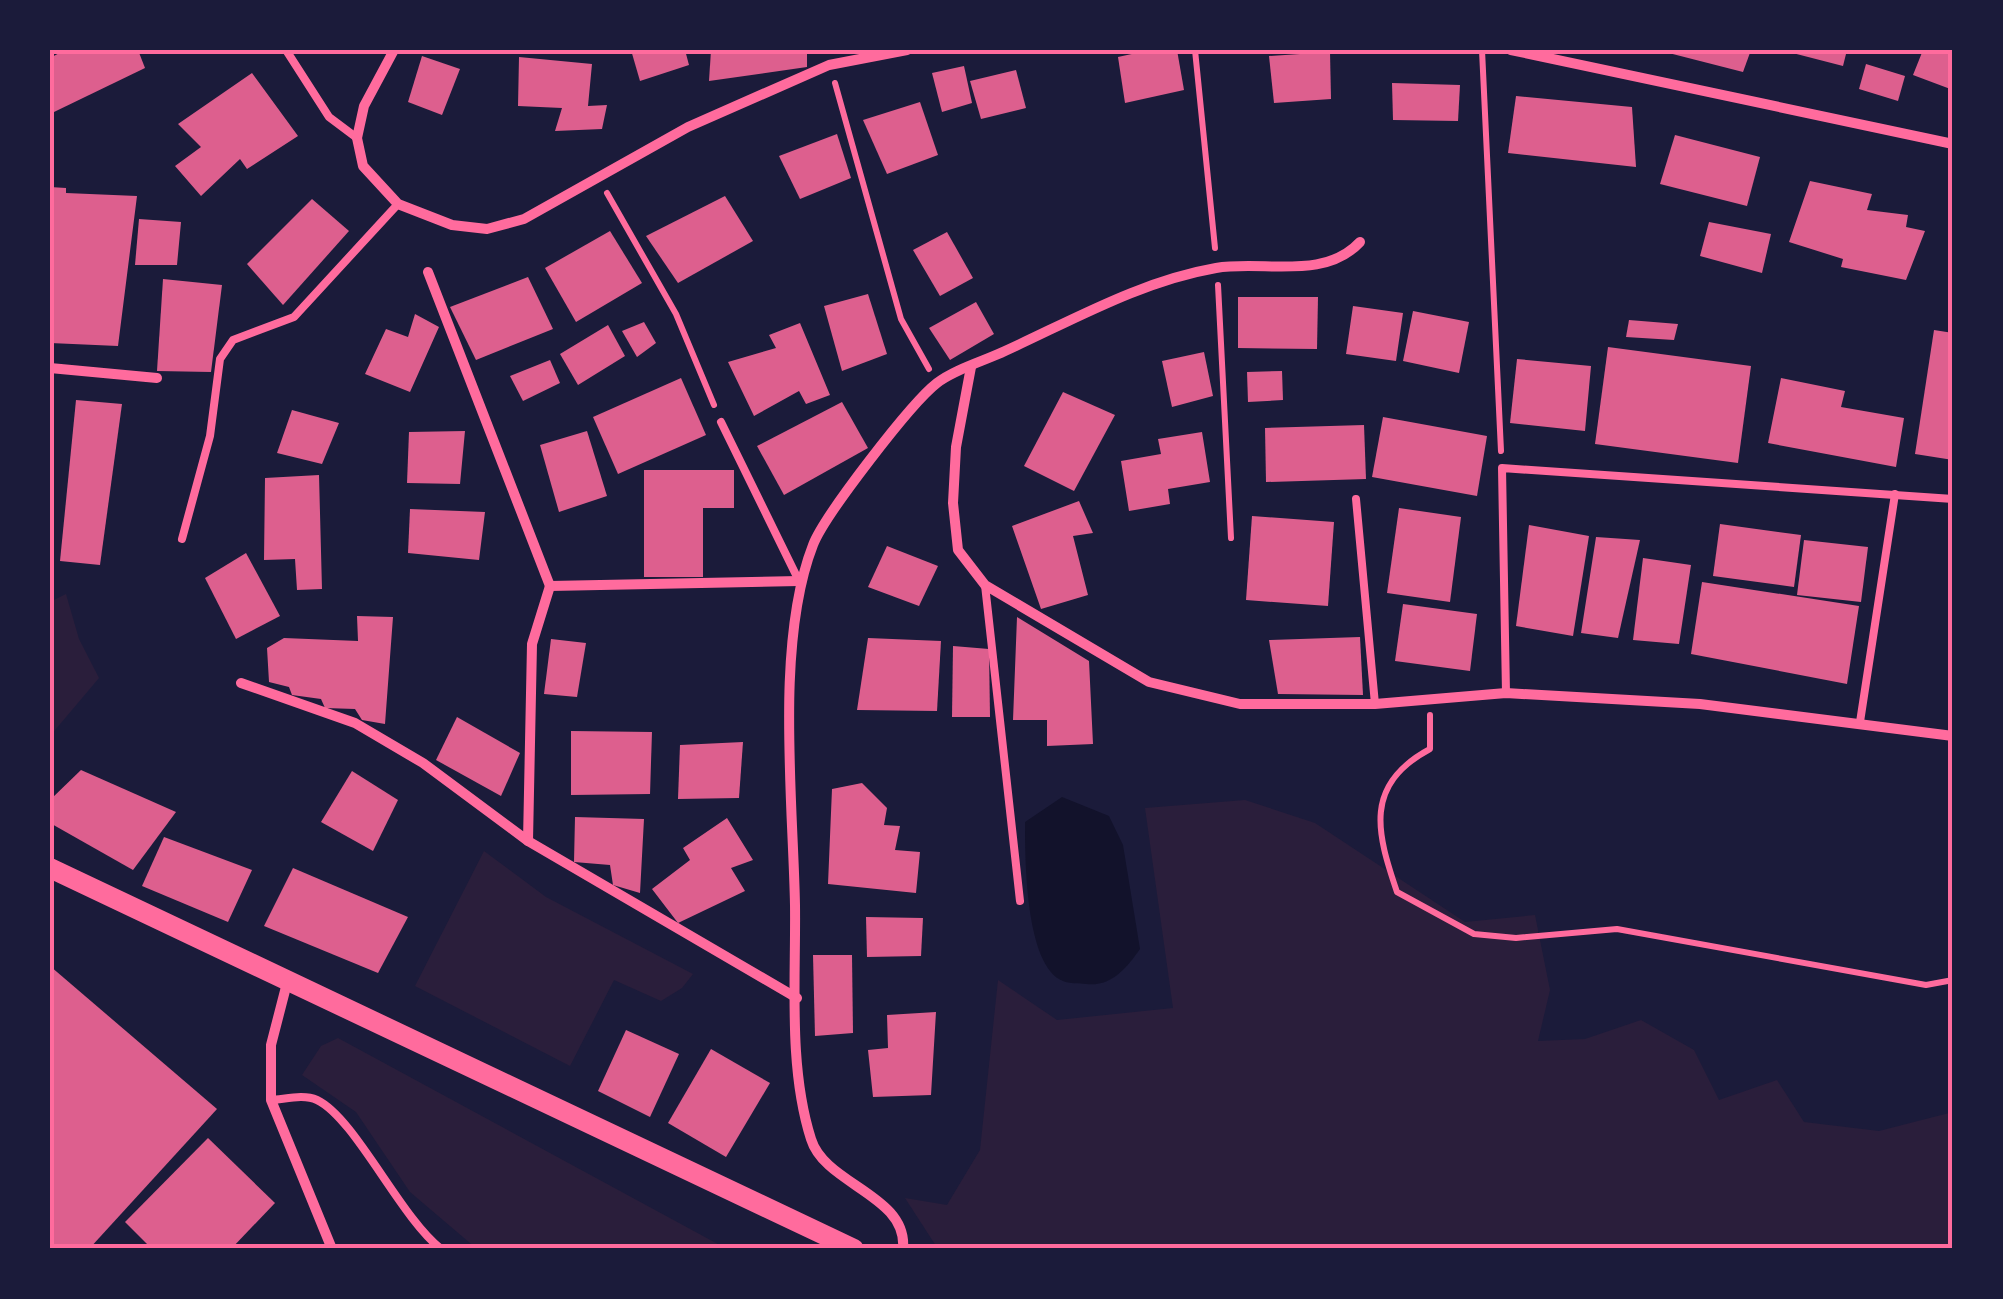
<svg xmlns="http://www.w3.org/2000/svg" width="2003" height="1299" font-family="'Fira Sans',sans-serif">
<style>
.green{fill:#2a1e3b}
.water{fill:#12122b}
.building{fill:#dd5f8e}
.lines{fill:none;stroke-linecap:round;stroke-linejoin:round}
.path{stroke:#ff6b9d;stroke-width:6}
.service{stroke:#ff6b9d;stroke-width:8}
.minor{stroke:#ff6b9d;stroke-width:10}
.secondary{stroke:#ff6b9d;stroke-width:20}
.neatline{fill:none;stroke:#ff6b9d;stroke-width:4}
</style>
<rect width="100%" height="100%" fill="#1b1b3a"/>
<g class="green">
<path d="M66 594 79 639 99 678 50 736V602Z"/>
<path d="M1245 800 1315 823 1465 922 1535 915 1550 990 1538 1041 1585 1039 1641 1020 1694 1050 1719 1100 1777 1080 1804 1122 1879 1131 1953 1112V1249H938L905 1198 947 1205 980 1150 998 980 1057 1020 1173 1008 1145 808Z"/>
<path d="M484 851 546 897 693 974 682 988 661 1001 614 980 570 1066 415 986Z"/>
<path d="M338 1038 727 1249H477L410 1192 356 1112 302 1075 321 1046Z"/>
</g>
<path class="water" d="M1062 797 1109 816 1123 845 1140 949C1126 969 1111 987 1086 984 1079 983 1069 984 1063 981 1025 966 1025 858 1025 822Z"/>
<g class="building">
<path d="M65 50H138L145 68 54 112 50 58Z"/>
<path d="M631 50H685L689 65 640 81Z"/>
<path d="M711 50H807V67L709 81Z"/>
<path d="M1150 50H1177L1184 90 1125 103 1118 57Z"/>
<path d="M1657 50H1751L1743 72Z"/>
<path d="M1781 50H1847L1843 66Z"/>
<path d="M1923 50H1953V90L1913 75Z"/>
<path d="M1330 52 1331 99 1274 103 1269 56Z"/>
<path d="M422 56 460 69 442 115 408 102Z"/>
<path d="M519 57 592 64 588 106 607 105 602 129 555 131 562 108 518 106Z"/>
<path d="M1866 64 1905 76 1898 101 1859 89Z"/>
<path d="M964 66 972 103 942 112 932 73Z"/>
<path d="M1016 70 1026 108 981 119 970 81Z"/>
<path d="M252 73 298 136 247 169 240 159 201 196 175 166 201 147 178 124Z"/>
<path d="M1392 83 1460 85 1458 121 1393 120Z"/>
<path d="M1516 96 1632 107 1636 167 1508 153Z"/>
<path d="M920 102 938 155 887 174 863 120Z"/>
<path d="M837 134 851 178 800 199 779 156Z"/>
<path d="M1675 135 1760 157 1747 206 1660 184Z"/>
<path d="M1810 181 1872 194 1867 210 1908 215 1906 227 1925 231 1906 280 1841 267 1843 259 1789 242Z"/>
<path d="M50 187 66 188V193L137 196 118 346 50 343Z"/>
<path d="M725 196 753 241 678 283 646 236Z"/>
<path d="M312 199 349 231 283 305 247 264Z"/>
<path d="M139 219 181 222 177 265H135Z"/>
<path d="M1709 222 1771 234 1762 273 1700 256Z"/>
<path d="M610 231 642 283 576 322 545 268Z"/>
<path d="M947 232 973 278 940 296 913 250Z"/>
<path d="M528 277 553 329 476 360 450 307Z"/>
<path d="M163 279 222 285 211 372 157 371Z"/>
<path d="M868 294 887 354 842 371 824 306Z"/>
<path d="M1238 297H1318L1317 349 1238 348Z"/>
<path d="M976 302 994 334 950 360 929 328Z"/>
<path d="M1353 306 1403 313 1396 361 1346 354Z"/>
<path d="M1413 311 1469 322 1459 373 1403 361Z"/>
<path d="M415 314 439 327 410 392 365 374 386 329 408 337Z"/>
<path d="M1629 320 1678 324 1674 340 1626 337Z"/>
<path d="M644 322 656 343 637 357 622 331Z"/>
<path d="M800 323 830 395 806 404 799 391 754 416 728 362 776 348 769 335Z"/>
<path d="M608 325 625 356 578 385 560 354Z"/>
<path d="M1934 330 1953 333V460L1915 454Z"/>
<path d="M1608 347 1751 366 1738 463 1595 444Z"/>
<path d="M1204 352 1213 396 1172 407 1162 361Z"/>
<path d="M1517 359 1591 366 1585 431 1510 423Z"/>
<path d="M550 360 560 383 523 401 510 376Z"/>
<path d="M1282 371 1283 400 1248 402 1247 372Z"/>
<path d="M681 378 706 435 618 474 593 417Z"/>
<path d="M1781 378 1845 391 1841 407 1904 418 1896 467 1768 443Z"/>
<path d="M1063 392 1115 415 1074 491 1024 466Z"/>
<path d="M76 400 122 404 100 565 60 561Z"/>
<path d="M842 402 868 448 784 495 757 446Z"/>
<path d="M292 410 339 423 322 464 277 453Z"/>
<path d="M1383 417 1487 436 1477 496 1372 477Z"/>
<path d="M1364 425 1366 479 1266 482 1265 428Z"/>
<path d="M465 431 460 484 407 483 409 432Z"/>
<path d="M587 431 607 496 559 512 540 445Z"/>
<path d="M1202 432 1210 482 1168 489 1170 504 1129 511 1121 461 1161 454 1158 439Z"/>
<path d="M644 470H734V508H703V577H644Z"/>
<path d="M319 475 322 589 297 590 295 559 264 560 265 478Z"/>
<path d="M1079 501 1093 533 1073 536 1088 595 1041 609 1012 526Z"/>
<path d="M1399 508 1461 517 1450 602 1387 593Z"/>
<path d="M410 509 485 512 479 560 408 553Z"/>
<path d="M1252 516 1334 522 1328 606 1246 600Z"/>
<path d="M1720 524 1801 535 1794 587 1713 576Z"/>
<path d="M1529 525 1589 536 1573 636 1516 626Z"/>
<path d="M1596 537 1640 540 1618 638 1581 633Z"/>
<path d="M1804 540 1868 547 1861 602 1797 595Z"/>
<path d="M887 546 938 566 919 606 868 587Z"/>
<path d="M246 553 280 616 236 639 205 578Z"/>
<path d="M1643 558 1691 565 1679 644 1633 640Z"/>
<path d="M1702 582 1859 606 1847 684 1691 654Z"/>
<path d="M1403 604 1477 614 1470 671 1395 661Z"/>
<path d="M357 616 393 617 385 724 362 720 355 709 325 708 321 699 292 695 289 687 269 682 267 648 284 638 358 641Z"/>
<path d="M1017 617 1089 661 1093 744 1047 746V720H1013Z"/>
<path d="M1360 637 1363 695 1278 694 1269 640Z"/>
<path d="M868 638 941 641 937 711 857 710Z"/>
<path d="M551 639 586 643 577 697 544 694Z"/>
<path d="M953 646 989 649 990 717H952Z"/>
<path d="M457 717 520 753 501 796 436 760Z"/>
<path d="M571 731 652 732 650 794 571 795Z"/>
<path d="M743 742 739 798 678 799 680 745Z"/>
<path d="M81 770 176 812 133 870 50 823V800Z"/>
<path d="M352 771 398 800 373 851 321 822Z"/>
<path d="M862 783 887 808 884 825 900 826 895 850 920 852 916 893 828 884 832 789Z"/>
<path d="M575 817 644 819 640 893 613 885 610 865 574 862Z"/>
<path d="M727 818 753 860 731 868 745 891 678 923 652 889 690 860 683 848Z"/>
<path d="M164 837 252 870 228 922 142 886Z"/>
<path d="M293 868 408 917 378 973 264 926Z"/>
<path d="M866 917 923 918 921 956 867 957Z"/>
<path d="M813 955H852L853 1033 815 1036Z"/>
<path d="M50 966 217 1109 89 1249H50Z"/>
<path d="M936 1012 931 1095 873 1097 868 1050 888 1048 887 1015Z"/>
<path d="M626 1030 679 1054 650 1117 598 1091Z"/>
<path d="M711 1049 770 1083 726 1157 668 1123Z"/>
<path d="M208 1138 275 1203 231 1249H152L125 1222Z"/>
</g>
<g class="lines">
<g class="path">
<path d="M1195 50 1215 248"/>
<path d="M1482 50 1501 451"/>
<path d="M835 83 901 319 929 369"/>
<path d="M607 193 676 314 714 405"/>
<path d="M1218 285 1231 538"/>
<path d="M1430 715V749C1363 785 1377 833 1397 892L1474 934 1516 938 1617 929 1926 985 1953 980"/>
</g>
<g class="service">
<path d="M286 50 329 117 357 138"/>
<path d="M721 422 799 581"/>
<path d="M1356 499 1375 704"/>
<path d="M182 539 210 436 220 359 233 340 294 317 398 204"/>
<path d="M985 585 1020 901"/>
<path d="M1506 693 1502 468 1953 499"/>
<path d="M1860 722 1895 494"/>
<path d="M271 1100C286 1099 304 1094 317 1100 355 1118 400 1217 441 1249"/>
</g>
<g class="minor">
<path d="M394 50 364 106 357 138 363 166 398 204 452 225 487 229 524 219 688 127 829 65 907 50"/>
<path d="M1511 50 1953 144"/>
<path d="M428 272 550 586 799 581"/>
<path d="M971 367 956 447 953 503 958 550 985 585 1149 682 1240 704H1375L1506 693 1700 704 1953 736"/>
<path d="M50 368 157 378"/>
<path d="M241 683 355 723 423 763 528 841 532 644 550 586"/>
<path d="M528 841 797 998"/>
<path d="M287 983 271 1045V1100L332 1249"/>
<path d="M903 1249C908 1195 825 1185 811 1139 788 1067 796 980 795 905 793 800 775 642 813 545 824 516 911 403 937 383 955 369 984 361 1005 351 1073 320 1141 281 1216 268 1263 260 1324 281 1360 242"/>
</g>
<path class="secondary" d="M50 868 854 1249"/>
</g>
<rect width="2003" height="1299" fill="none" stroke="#1b1b3a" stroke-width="105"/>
<rect x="52" y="52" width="1898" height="1194" class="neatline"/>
</svg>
